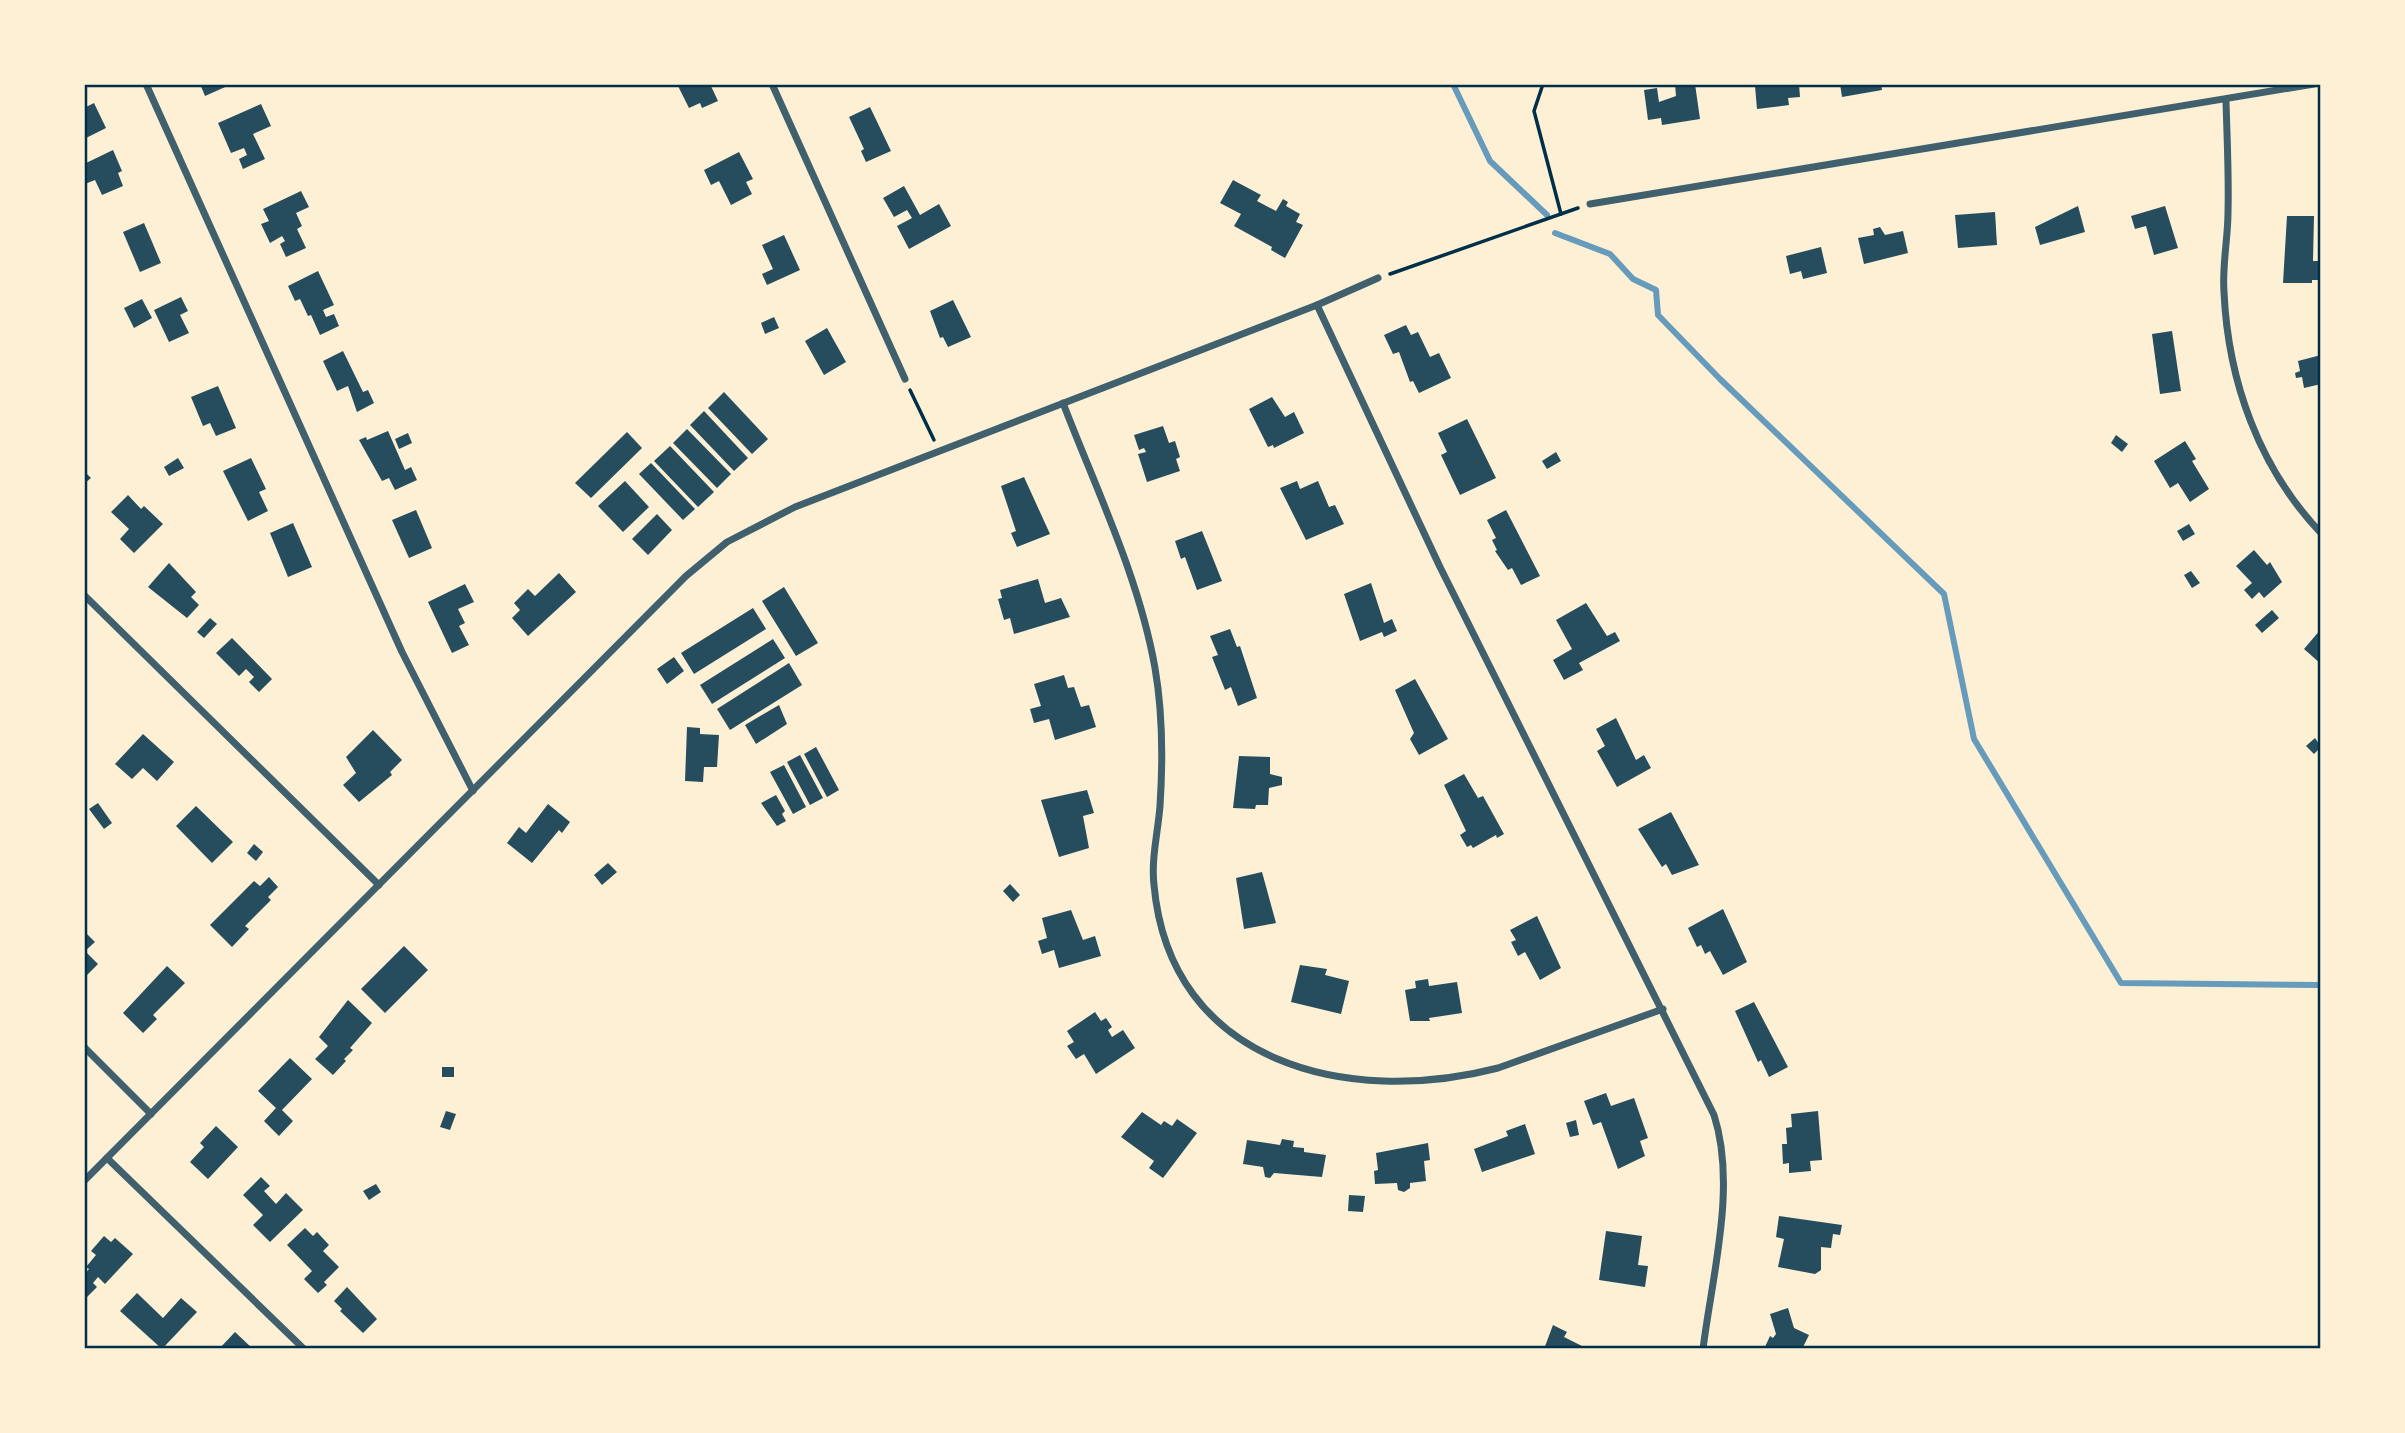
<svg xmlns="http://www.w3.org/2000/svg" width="2405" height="1433" font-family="'Alegreya Sans',sans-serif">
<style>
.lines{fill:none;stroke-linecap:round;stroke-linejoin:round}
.stream{stroke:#669bbc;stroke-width:6}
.building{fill:#264d5e}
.path{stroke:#003049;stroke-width:3.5}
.minor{stroke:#3f606c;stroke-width:7}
.neatline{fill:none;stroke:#003049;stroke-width:2.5}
</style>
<rect width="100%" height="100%" fill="#fdf0d5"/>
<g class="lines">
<g class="stream">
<path d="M1453 84 1490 161 1547 215"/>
<path d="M1555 233 1610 254 1633 279 1656 290 1658 315 1720 379 1944 594 1974 739 2121 983 2321 985"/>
</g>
</g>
<g class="building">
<path d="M200 84H232L205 96Z"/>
<path d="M677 84H710L718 101 702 108 700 103 689 108Z"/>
<path d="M1675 84H1695L1700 119 1662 125 1661 118 1648 120 1644 90 1657 88 1659 102 1676 96Z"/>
<path d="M1774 84H1799L1800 97 1788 98 1789 105 1757 109 1755 86Z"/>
<path d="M1840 84H1881L1882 90 1842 97Z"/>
<path d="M94 103 106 128 84 139V108Z"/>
<path d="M261 104 271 126 253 134 265 159 243 169 239 159 247 155 244 148 231 153 218 123Z"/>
<path d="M870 107 891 151 866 162 861 151 864 149 849 117Z"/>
<path d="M113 150 122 171 118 173 123 186 102 195 95 180 85 184 84 164Z"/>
<path d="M739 152 753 179 746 182 752 194 731 205 719 181 711 185 704 170Z"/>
<path d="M1233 180 1261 195 1257 201 1276 211 1283 199 1288 202 1286 206 1300 214 1296 222 1303 225 1285 258 1271 250 1272 247 1234 226 1241 214 1220 203Z"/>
<path d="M904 186 920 215 939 204 951 226 909 249 897 226 912 218 907 210 894 217 883 198Z"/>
<path d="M301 191 309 207 296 213 302 226 297 229 306 248 286 257 280 244 285 241 282 236 270 243 261 224 269 221 263 209Z"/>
<path d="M2078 206 2085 232 2040 245 2035 227Z"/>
<path d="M2165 206 2178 248 2154 255 2146 226 2135 229 2131 216Z"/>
<path d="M1995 212 1997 245 1958 248 1955 215Z"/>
<path d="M2287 216H2314L2313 261H2321V280H2312V283H2283Z"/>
<path d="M144 223 161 263 140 272 123 232Z"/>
<path d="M1880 227 1885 235 1903 231 1908 253 1864 264 1858 238 1874 235 1873 229Z"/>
<path d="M784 235 800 270 767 285 762 274 773 269 762 245Z"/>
<path d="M1821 247 1827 273 1803 279 1801 271 1790 274 1786 256Z"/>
<path d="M318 271 334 305 323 310 326 317 334 314 339 326 320 335 311 315 308 316 300 299 295 301 288 286Z"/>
<path d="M181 297 188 311 180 315 189 333 169 342 154 310Z"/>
<path d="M142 299 152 318 134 328 124 308Z"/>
<path d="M953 300 971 337 948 347 943 337 940 338 930 311Z"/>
<path d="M774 317 779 328 765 334 761 323Z"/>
<path d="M1406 325 1411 335 1418 332 1430 357 1439 353 1451 378 1419 393 1413 381 1410 382 1399 352 1393 354 1384 335Z"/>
<path d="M827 328 846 362 824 375 805 341Z"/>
<path d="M2172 331 2181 391 2160 394 2152 334Z"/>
<path d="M343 351 363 392 368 390 374 403 357 412 348 386 337 391 323 361Z"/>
<path d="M2321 355V384L2304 388 2302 377 2296 378 2295 373 2300 371 2298 361Z"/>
<path d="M218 386 236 428 216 436 210 423 203 426 191 397Z"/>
<path d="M724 392 768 439 752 454 708 408Z"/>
<path d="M1272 397 1285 417 1294 412 1304 433 1274 448 1273 445 1268 447 1249 409Z"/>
<path d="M704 411 748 458 734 471 690 425Z"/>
<path d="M1467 419 1496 478 1460 495 1441 455 1447 452 1438 433Z"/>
<path d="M1163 426 1169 443 1175 441 1180 457 1176 459 1180 471 1147 482 1138 454 1146 452 1144 448 1139 450 1134 435Z"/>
<path d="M687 429 731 474 717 488 673 443Z"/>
<path d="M388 431 405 470 411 467 417 480 395 490 389 478 382 481 359 440 366 437 367 440Z"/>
<path d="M627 432 642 448 591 498 575 483Z"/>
<path d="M408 433 412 443 399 449 395 439Z"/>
<path d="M2116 435 2128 444 2122 452 2111 443Z"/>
<path d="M2185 441 2196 459 2192 461 2209 489 2190 502 2178 483 2170 488 2154 461Z"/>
<path d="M670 446 714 492 698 507 654 461Z"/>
<path d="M1556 452 1561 461 1547 469 1542 461Z"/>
<path d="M178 458 184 468 169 476 164 467Z"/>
<path d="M251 458 266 489 259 492 268 511 248 521 223 471Z"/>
<path d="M651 463 695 509 683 520 639 474Z"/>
<path d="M84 471 91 478 84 484Z"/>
<path d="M1024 477 1050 534 1017 547 1011 533 1016 531 1001 486Z"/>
<path d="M625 481 649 507 623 532 598 506Z"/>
<path d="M1297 481 1300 489 1318 481 1329 507 1335 505 1344 524 1306 540 1280 488Z"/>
<path d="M128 495 141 509 144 506 163 524 134 553 120 539 129 529 111 512Z"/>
<path d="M416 510 432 548 409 558 392 520Z"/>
<path d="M1506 510 1540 576 1521 585 1512 568 1508 570 1495 551 1497 550 1492 540 1496 538 1487 520Z"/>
<path d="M657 514 672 530 648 555 632 539Z"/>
<path d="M293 523 312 567 288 577 270 533Z"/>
<path d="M2189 524 2195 534 2183 541 2177 531Z"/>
<path d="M1202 531 1222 581 1197 590 1185 557 1181 559 1175 541Z"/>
<path d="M2254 550 2267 565 2270 562 2282 582 2264 598 2259 592 2252 599 2244 590 2252 583 2236 566Z"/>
<path d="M169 563 196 592 191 597 199 605 187 618 148 587Z"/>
<path d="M2191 571 2200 583 2192 588 2184 575Z"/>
<path d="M559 573 576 592 528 636 512 618 520 610 514 603 528 589 535 596Z"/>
<path d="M1038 579 1045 603 1061 598 1070 617 1014 634 1010 618 1004 620 998 599 1002 598 1000 590Z"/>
<path d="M1371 583 1384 623 1392 619 1397 631 1384 637 1382 632 1360 641 1344 594Z"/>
<path d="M465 584 474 602 458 609 465 623 459 626 469 645 452 653 428 602Z"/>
<path d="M784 587 818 643 796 656 762 601Z"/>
<path d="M1586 603 1607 636 1615 632 1620 641 1579 663 1583 670 1564 680 1553 660 1572 649 1556 620Z"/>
<path d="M753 608 766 629 694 674 681 653Z"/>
<path d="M2272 610 2279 618 2262 633 2255 625Z"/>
<path d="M210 618 217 624 204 638 197 632Z"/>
<path d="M1230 629 1237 647 1240 646 1257 698 1238 706 1231 687 1225 690 1212 657 1218 655 1210 636Z"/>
<path d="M2321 629V664L2304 649Z"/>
<path d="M232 638 272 679 259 692 249 682 254 677 246 669 239 676 216 653Z"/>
<path d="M773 639 785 658 712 704 700 685Z"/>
<path d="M674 657 684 671 667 684 657 669Z"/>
<path d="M789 663 802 685 730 730 717 709Z"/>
<path d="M1064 675 1068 688 1074 687 1081 707 1089 705 1096 727 1055 740 1049 719 1034 723 1030 709 1041 706 1034 684Z"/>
<path d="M1415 679 1448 739 1419 755 1410 739 1414 733 1395 690Z"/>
<path d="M779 705 787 724 756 744 745 725Z"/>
<path d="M1616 718 1636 760 1644 755 1651 768 1617 787 1597 751 1605 746 1596 729Z"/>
<path d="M687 727 700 728V734L719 735 717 767H704L703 782 685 781Z"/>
<path d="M373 730 402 760 390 772 392 775 359 802 343 785 356 773 346 757Z"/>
<path d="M143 734 174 762 157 781 143 768 132 779 115 764Z"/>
<path d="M2315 738 2321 747 2314 754 2306 746Z"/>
<path d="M816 747 839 790 827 797 804 754Z"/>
<path d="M800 755 823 798 810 805 787 762Z"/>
<path d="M1239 756 1270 757V774L1282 777V785L1269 788 1268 805H1256L1255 809 1233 808Z"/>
<path d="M784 765 806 807 793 814 770 772Z"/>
<path d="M1464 774 1478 798 1483 796 1504 834 1497 838 1496 835 1473 848 1471 845 1467 847 1460 835 1466 831 1444 785Z"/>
<path d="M1087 790 1094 813 1083 816 1089 848 1059 857 1041 800Z"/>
<path d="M776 795 785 811 782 814 786 821 777 826 761 803Z"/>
<path d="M98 803 112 823 104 829 89 809Z"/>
<path d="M548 804 570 822 562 833 559 830 532 863 507 843 519 827 526 833Z"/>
<path d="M196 806 233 842 212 863 176 826Z"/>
<path d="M1671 812 1699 865 1672 875 1666 864 1662 867 1638 829Z"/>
<path d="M254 844 263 852 256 861 247 853Z"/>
<path d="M608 863 617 872 602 885 594 875Z"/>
<path d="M1262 872 1276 923 1244 929 1236 878Z"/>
<path d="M269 877 278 887 268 897 271 900 245 926 249 929 232 947 210 925 254 881 260 886Z"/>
<path d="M1010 884 1020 895 1013 902 1003 891Z"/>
<path d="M1723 909 1747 962 1723 975 1710 951 1705 954 1701 945 1697 947 1688 928Z"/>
<path d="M1071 910 1083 940 1095 936 1101 956 1059 968 1054 950 1042 954 1038 941 1047 938 1042 918Z"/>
<path d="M1537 916 1561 968 1540 980 1525 952 1518 956 1511 942 1516 940 1510 930Z"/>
<path d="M84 931 95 942 85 951 98 964 84 978Z"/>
<path d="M404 946 428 970 385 1013 361 989Z"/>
<path d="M1300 965 1327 969 1325 975 1349 981 1341 1014 1291 1002Z"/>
<path d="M167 966 185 983 153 1015 157 1019 143 1033 123 1013Z"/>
<path d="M1428 979 1429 986 1457 982 1462 1013 1429 1018 1430 1021H1410L1405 990 1416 988 1415 981Z"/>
<path d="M348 1000 372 1023 350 1048 353 1050 344 1059 346 1061 333 1075 315 1059 328 1046 319 1037Z"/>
<path d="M1754 1002 1788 1067 1769 1077 1761 1060 1758 1062 1735 1011Z"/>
<path d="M1095 1012 1101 1021 1106 1018 1112 1027 1108 1030 1112 1037 1123 1030 1135 1048 1096 1074 1084 1054 1076 1059 1067 1046 1074 1042 1067 1031Z"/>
<path d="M290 1058 312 1079 282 1110 293 1121 279 1136 264 1121 276 1108 258 1091Z"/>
<rect x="442" y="1067" width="12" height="10"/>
<path d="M1606 1093 1611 1106 1634 1098 1648 1138 1640 1141 1645 1156 1618 1169 1601 1122 1593 1125 1584 1101Z"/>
<path d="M446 1111 456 1114 450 1130 440 1127Z"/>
<path d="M1818 1111 1822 1160 1810 1161 1811 1171 1789 1173V1163L1783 1164 1782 1144H1787L1786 1128 1792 1127 1791 1114Z"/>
<path d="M1142 1112 1161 1125 1164 1121 1172 1126 1177 1119 1197 1133 1163 1178 1149 1168 1154 1161 1121 1137Z"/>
<path d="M1576 1120 1579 1135 1570 1137 1566 1123Z"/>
<path d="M1525 1124 1535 1154 1482 1172 1474 1149 1508 1136 1506 1131Z"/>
<path d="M216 1126 238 1147 208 1179 190 1162 204 1147 200 1143Z"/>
<path d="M1282 1139 1294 1141 1293 1147 1304 1148V1152L1326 1155 1322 1177 1274 1173 1270 1178 1265 1177 1263 1167 1243 1164 1247 1140 1280 1145Z"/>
<path d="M1428 1143 1430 1160 1424 1161 1426 1181 1410 1183V1188L1404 1192 1398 1190 1397 1183 1375 1184 1374 1171 1378 1170 1376 1153Z"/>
<path d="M261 1177 270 1186 264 1191 276 1204 286 1193 303 1210 270 1242 253 1225 263 1215 243 1195Z"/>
<path d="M376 1184 381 1192 369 1200 363 1191Z"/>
<path d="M1349 1195 1365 1196 1363 1212 1348 1211Z"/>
<path d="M1779 1216 1842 1225 1840 1235 1833 1234 1831 1248 1821 1247V1270L1815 1274 1778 1267 1784 1239 1776 1237Z"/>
<path d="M305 1228 313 1236 317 1232 329 1245 323 1251 339 1267 324 1282 327 1285 318 1293 304 1279 312 1271 287 1245Z"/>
<path d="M1606 1231 1642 1236 1638 1265 1648 1266 1645 1287 1599 1280Z"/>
<path d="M104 1236 111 1242 115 1238 133 1254 105 1284 98 1277 93 1283 97 1287 87 1297 84 1294V1275L89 1269 86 1267 96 1255 91 1251Z"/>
<path d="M347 1287 377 1319 363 1333 340 1311 342 1309 334 1301Z"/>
<path d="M137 1293 163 1318 181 1298 197 1312 162 1349 120 1311Z"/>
<path d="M1788 1308 1794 1328 1809 1335 1802 1349H1764L1770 1336 1773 1338 1776 1334 1770 1314Z"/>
<path d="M1553 1325 1567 1332 1564 1337 1588 1349H1544Z"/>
<path d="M235 1332 253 1349H219Z"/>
</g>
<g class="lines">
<g class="path">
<path d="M1543 84 1534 111 1561 214"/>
<path d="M1390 274 1578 208"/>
<path d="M910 390 934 440"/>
</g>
<g class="minor">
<path d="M146 84 402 652 473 791"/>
<path d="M772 84 905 379"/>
<path d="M2226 101C2227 138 2229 175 2228 212 2228 239 2222 265 2224 292 2228 381 2259 468 2321 533"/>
<path d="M1590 204 2314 84"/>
<path d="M1317 305 1440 567 1714 1115C1737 1186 1712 1276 1703 1349"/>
<path d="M1063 403C1096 489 1139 577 1155 668 1163 714 1163 760 1160 806 1158 832 1151 859 1154 885 1170 1064 1348 1107 1498 1068L1663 1009"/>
<path d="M84 595 379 885"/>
<path d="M84 1047 151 1114"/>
<path d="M107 1158 304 1349"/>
<path d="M84 1181 686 576 727 542 795 507 1317 305 1378 278"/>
</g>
</g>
<rect width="2405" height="1433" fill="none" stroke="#fdf0d5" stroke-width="172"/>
<rect x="86" y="86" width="2233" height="1261" class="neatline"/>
</svg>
